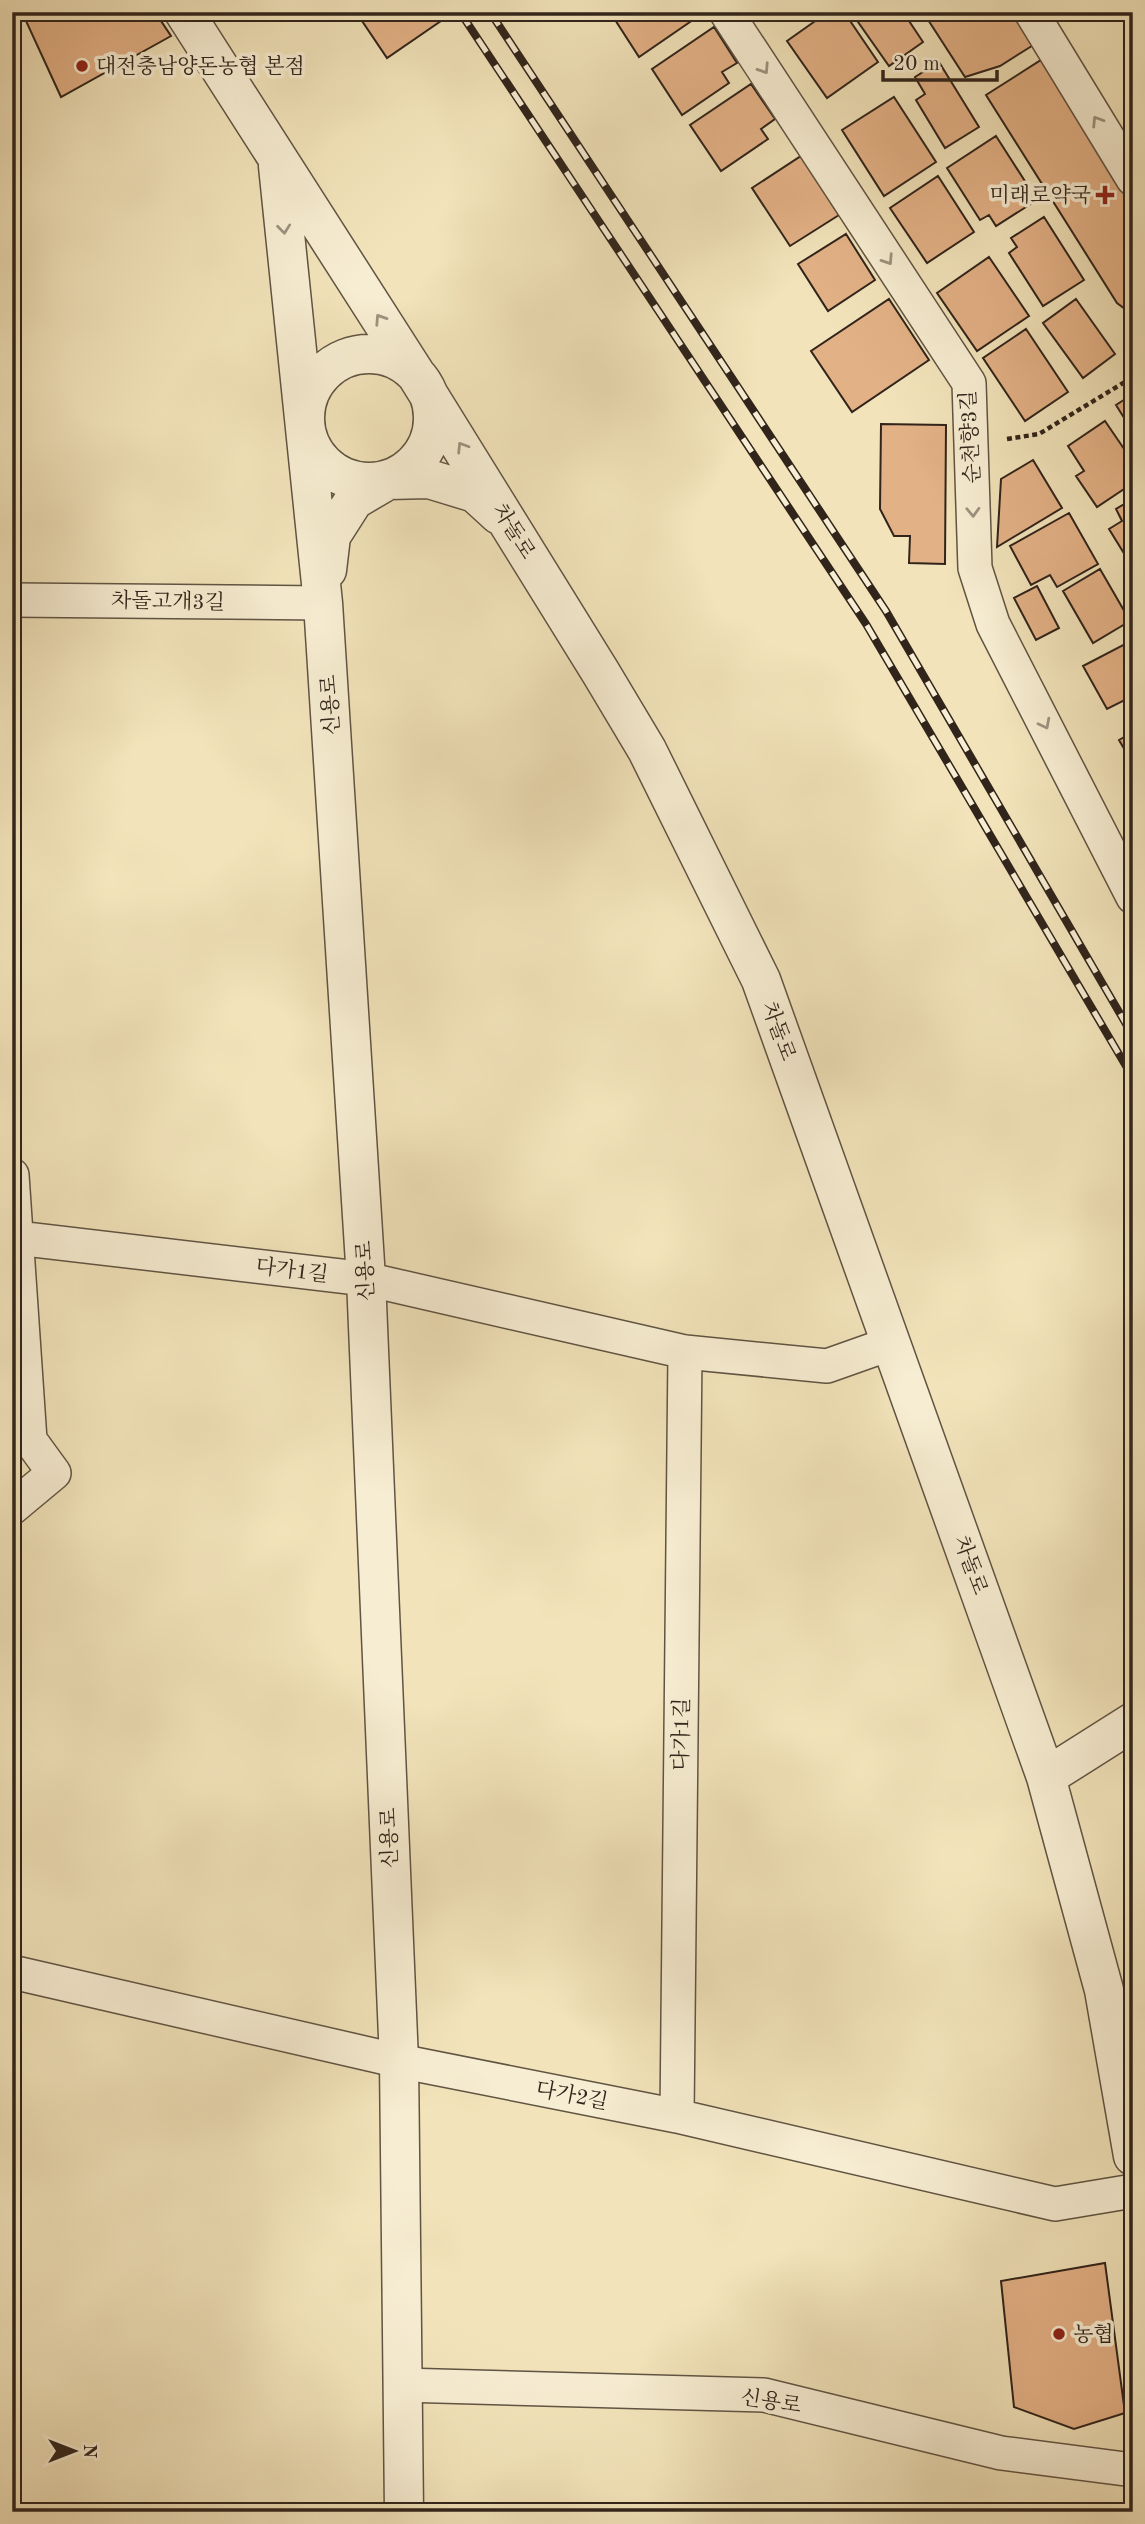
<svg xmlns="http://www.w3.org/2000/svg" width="1145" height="2524" viewBox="0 0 1145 2524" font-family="'Old Standard TT','Noto Serif KR',serif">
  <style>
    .building { fill: #e3b186; stroke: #30241b; stroke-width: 2 }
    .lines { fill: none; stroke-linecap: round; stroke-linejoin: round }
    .minor-casing { stroke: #605443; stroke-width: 36 }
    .tertiary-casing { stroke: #605443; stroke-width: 41 }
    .path { stroke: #30241b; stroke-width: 4.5; stroke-dasharray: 5 3.5; stroke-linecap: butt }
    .minor { stroke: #f7edd2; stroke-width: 33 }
    .tertiary { stroke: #f7edd2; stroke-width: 38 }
    .rail-casing { stroke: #30241b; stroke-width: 8 }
    .rail { stroke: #f7edd2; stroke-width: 5; stroke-dasharray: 16; stroke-linecap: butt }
    .oneway { stroke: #9d9380 }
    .poi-dot { fill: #8f2418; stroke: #f7edd2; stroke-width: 2.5 }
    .labels { text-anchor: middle; stroke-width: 7; stroke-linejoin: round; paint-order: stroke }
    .poi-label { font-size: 21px; fill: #30241b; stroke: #f7edd2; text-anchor: start }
    .street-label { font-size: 21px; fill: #30241b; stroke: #f7edd2 }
  </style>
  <rect width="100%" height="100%" fill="#f2e3ba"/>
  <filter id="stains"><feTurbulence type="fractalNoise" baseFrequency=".00286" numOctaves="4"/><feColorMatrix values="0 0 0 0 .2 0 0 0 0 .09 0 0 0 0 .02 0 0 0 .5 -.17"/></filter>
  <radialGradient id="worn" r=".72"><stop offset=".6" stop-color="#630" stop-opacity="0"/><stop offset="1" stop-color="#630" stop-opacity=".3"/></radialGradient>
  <!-- building -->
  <path class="building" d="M41,12H155L171,36L61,97L26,21Z
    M356,12H454L387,58Z
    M610,12H703V13L639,57Z
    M828,12H844L878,62L827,98L787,41Z
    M851,12H903L923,42L889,66Z
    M923,12H1015L1035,44L1000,66L965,77Z
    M714,27L737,63L722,72L729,83L682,115L652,69Z
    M1041,60L1133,206V315L1117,303L986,95Z
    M939,62L979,127L945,148L916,100L925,94L915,77Z
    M751,84L775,119L761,129L768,139L721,171L690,125Z
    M894,97L936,162L884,196L842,130Z
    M996,136L1037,200L996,226L989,215L980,220L947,168Z
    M801,156L839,215L790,246L752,188Z
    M938,176L974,232L927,263L890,208Z
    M1044,217L1084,280L1043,306L1009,253L1017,247L1011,238Z
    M846,234L875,280L828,311L798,264Z
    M989,257L1029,316L977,351L937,293Z
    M889,299L929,360L852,412L811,351Z
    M1076,299L1115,354L1083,378L1043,323Z
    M1026,329L1068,392L1025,421L983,358Z
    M1133,394V432L1116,405Z
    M1105,421L1133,462V483L1097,507L1076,476L1084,471L1068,446Z
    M881,424L946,425L945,564L909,563L910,536H894L880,509Z
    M1033,460L1062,508L997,547L1001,479Z
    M1133,499V568L1109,529L1122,521L1116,509Z
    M1069,513L1098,564L1057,587L1050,575L1031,585L1010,546Z
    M1100,569L1130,621L1093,643L1063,591Z
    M1037,586L1059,628L1036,640L1014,598Z
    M1127,643L1133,654V696L1107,709L1083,666Z
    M1133,732V764L1119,740Z
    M1105,2263L1125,2413L1074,2429L1014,2407L1001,2281Z"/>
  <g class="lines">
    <!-- minor casing -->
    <g class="minor-casing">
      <path id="minor" d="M726,12L969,383L975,568L993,624L1133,897
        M1031,12L1133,179
        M12,600L323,603
        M12,1175L30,1440L54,1473L12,1508
        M17,1238L366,1279L685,1352L827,1366L892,1343
        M12,1972L399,2061L677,2116L1055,2204L1133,2191
        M677,2116L685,1352
        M402,2385L764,2395L1001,2453L1133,2470"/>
    </g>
    <!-- tertiary casing -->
    <g class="tertiary-casing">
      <path id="tertiary" d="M184,12L417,376L601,673L647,750L761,980L1046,1777L1104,1990L1133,2156
        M278,166L323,603L366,1279L399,2061L404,2512
        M305 418a64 64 0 1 1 128 0a64 64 0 1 1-128 0Z
        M327,570L331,536L354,500L388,480L429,479L475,493L499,515
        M1046,1777L1133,1722"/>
    </g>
    <!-- path -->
    <path class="path" d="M1007,439L1039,434L1133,377"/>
    <!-- minor -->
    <use href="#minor" class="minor"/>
    <!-- tertiary -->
    <use href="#tertiary" class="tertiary"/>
    <!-- rail casing -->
    <g class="rail-casing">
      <path id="rail" d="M460,12L866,624L1133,1078
        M490,12L886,611L1133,1036"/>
    </g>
    <!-- rail -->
    <use href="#rail" class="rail"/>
  </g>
  <!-- one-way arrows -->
  <defs><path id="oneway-chevron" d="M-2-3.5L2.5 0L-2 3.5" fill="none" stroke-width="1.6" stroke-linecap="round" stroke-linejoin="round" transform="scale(1.75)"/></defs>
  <g class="oneway">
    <use href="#oneway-chevron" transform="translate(764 69) rotate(57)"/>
    <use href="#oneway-chevron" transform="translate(1097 121) rotate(-122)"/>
    <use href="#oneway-chevron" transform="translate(284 229) rotate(84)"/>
    <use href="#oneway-chevron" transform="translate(888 260) rotate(57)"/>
    <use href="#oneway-chevron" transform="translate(380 319) rotate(-123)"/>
    <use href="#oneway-chevron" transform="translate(462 447) rotate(-122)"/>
    <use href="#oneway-chevron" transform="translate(973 512) rotate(88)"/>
    <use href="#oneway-chevron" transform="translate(1045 724) rotate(63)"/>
  </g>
  <!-- markers -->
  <g class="poi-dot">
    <circle cx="82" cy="66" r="7"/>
    <path d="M1101.5 184.5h7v7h7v7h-7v7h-7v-7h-7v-7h7z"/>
    <circle cx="1059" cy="2334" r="7"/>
  </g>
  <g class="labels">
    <!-- poi labels -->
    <g class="poi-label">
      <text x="96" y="73">대전충남양돈농협 본점</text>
      <text x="1091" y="202" text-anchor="end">미래로약국</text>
      <text x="1073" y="2341">농협</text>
    </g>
    <!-- street labels -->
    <g class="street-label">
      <text transform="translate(970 437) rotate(-93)" y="7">순천향3길</text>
      <text transform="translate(514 531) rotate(58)" y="7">차돌로</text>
      <text transform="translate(168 601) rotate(1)" y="7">차돌고개3길</text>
      <text transform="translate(330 705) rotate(-94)" y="7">신용로</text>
      <text transform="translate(779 1031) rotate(70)" y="7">차돌로</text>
      <text transform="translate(292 1270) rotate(7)" y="7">다가1길</text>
      <text transform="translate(365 1271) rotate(-93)" y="7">신용로</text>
      <text transform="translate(971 1565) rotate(70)" y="7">차돌로</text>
      <text transform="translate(681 1734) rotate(-89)" y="7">다가1길</text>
      <text transform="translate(389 1838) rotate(-92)" y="7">신용로</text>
      <text transform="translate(572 2095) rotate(11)" y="7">다가2길</text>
      <text transform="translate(771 2401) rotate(9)" y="7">신용로</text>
    </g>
  </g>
  <!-- margin -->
  <rect width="1145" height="2524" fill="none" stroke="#f2e3ba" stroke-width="42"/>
  <rect x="14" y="14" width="1117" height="2496" fill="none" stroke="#30241b" stroke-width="3.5"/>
  <rect x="21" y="21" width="1103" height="2482" fill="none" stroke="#30241b" stroke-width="2"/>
  <!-- north arrow -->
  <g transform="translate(74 2451) rotate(90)" stroke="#f7edd2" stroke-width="5" paint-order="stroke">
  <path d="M0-5L12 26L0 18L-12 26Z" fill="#30241b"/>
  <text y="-10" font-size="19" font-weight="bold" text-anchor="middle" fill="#30241b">N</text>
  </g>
  <!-- scale -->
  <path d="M883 70v10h114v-10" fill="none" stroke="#30241b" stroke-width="3.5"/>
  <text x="893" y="70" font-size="21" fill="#30241b" stroke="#f7edd2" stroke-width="5" paint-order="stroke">20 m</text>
  <rect width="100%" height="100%" filter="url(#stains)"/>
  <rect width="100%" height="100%" fill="url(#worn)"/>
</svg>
